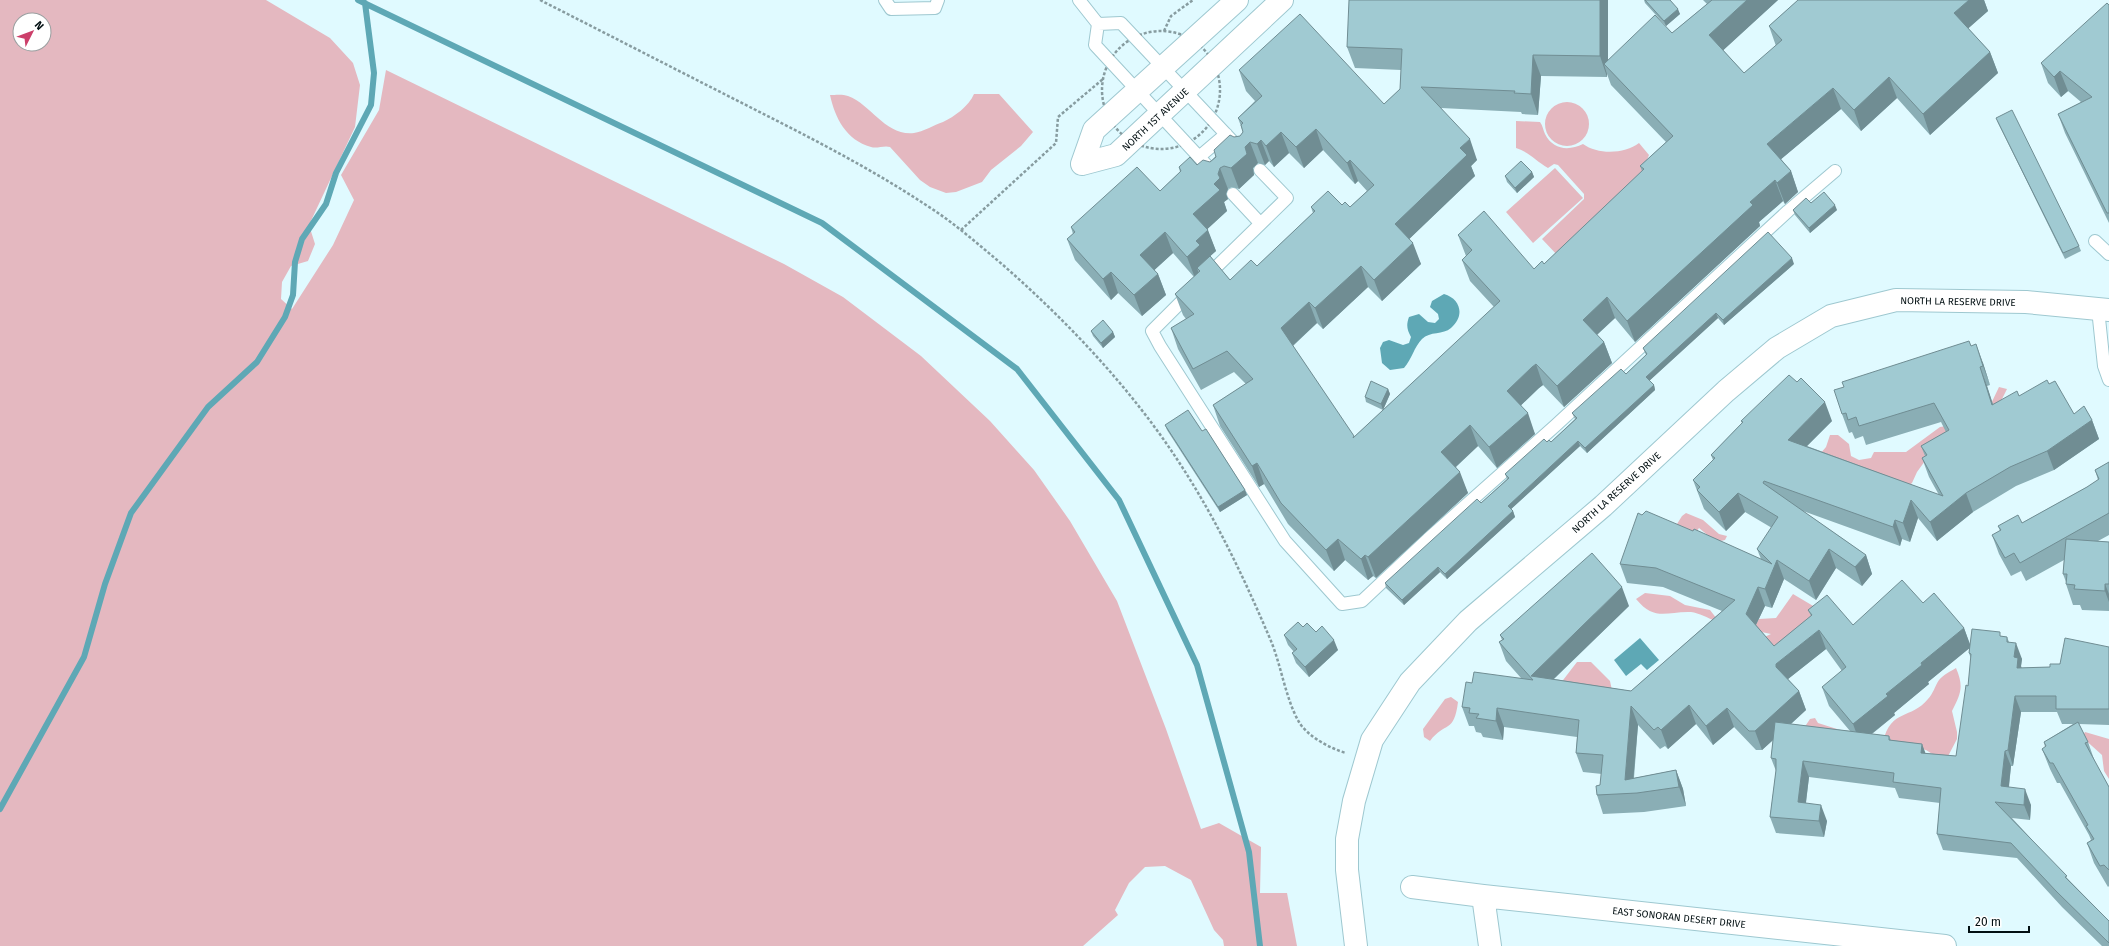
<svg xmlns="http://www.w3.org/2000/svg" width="2109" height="946" viewBox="0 0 2109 946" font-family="'Fira Sans',sans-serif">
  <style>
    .green { fill: #e4b8c0; fill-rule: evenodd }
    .water { fill: #5ea8b5 }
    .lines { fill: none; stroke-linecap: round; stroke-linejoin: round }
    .stream { stroke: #5ea8b5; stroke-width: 6 }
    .lane-casing { stroke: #9ec8d0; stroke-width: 14 }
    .street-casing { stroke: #9ec8d0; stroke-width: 24 }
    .secondary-casing { stroke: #9ec8d0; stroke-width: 24 }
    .path { stroke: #879ca0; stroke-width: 2.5; stroke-dasharray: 3 2; stroke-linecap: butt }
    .lane { stroke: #fff; stroke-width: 12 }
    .street { stroke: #fff; stroke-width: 22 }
    .secondary { stroke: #fff; stroke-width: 22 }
    .wall { fill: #8aaeb5; fill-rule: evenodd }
    .shaded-wall { fill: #708d93 }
    .building { fill: #a0cad2; stroke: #708d93 }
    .labels { text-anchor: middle; stroke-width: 3.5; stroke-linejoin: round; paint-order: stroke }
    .street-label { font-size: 10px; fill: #020f12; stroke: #fff }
  </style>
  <rect width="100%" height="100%" fill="#e0faff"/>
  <!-- green -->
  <path class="green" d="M0,0H266L330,38L353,63L360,85L355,127L309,225L315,244L308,261L291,266L282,282L281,299L292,309L333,245L354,200L341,175L379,110L386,70L784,264L843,297L921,356L990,421L1034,470L1070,521L1117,601L1166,729L1201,829L1219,823L1261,847L1260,893H1287L1297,946H1224L1223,940L1214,930L1191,880L1165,866L1145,867L1129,883L1115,910L1118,915L1083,946H0ZM20,20H44V44H20Z
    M974,94H999L1033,132L1021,146L991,170L982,182L956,192L946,193L930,187L920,180L890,147C884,145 877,149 871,147C846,140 835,118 830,95C835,95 843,94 848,96C872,105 885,136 914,133C923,132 934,125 943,122C954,117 969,106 974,94Z
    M1545 124a22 22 0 1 1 44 0a22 22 0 1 1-44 0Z
    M1516,121L1540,122C1543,126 1543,130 1545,134C1553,150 1569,151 1583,144C1598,155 1625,154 1639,143L1649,155L1638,182L1559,257L1542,239L1584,199V194L1558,165L1554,164L1548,168C1536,161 1529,152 1516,148Z
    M1555,168L1583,198L1533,243L1506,212Z
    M1999,387L2007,389L1992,419L1930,454L1917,472L1912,483L1906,488L1820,454L1826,447L1830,435H1838L1849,444L1851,456L1859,460L1871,458L1874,452H1906L1940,427L1952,425L1988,410Z
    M1686,513L1703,520L1719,534L1727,536L1725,540L1716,542L1699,528L1694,535L1680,533L1677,524L1682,516Z
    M1645,593L1670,596L1685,605L1710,610L1717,619L1715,621C1708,618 1699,613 1691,612C1667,611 1655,622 1636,599Z
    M1793,594L1825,613L1774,659L1760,639L1771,634L1752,630L1759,619L1776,618Z
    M1577,662H1591L1610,681L1613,695L1560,684Z
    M1956,668C1964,687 1961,693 1952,711L1957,732V739L1945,762L1926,750L1883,742C1891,708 1911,720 1928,699C1933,694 1935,686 1939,680C1943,675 1951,671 1956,668Z
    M1451,697L1458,702C1454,734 1445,721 1430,741L1424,737L1423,729L1445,699Z
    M1815,718L1818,723L1837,729L1824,737L1802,731L1810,719Z
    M2085,732L2109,739V779L2104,771L2102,755L2082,737Z"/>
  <!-- water -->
  <path class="water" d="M1444,294C1461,299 1465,316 1451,328C1443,335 1430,331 1422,339C1414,347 1412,359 1404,368L1390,370L1382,363L1380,348L1383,342L1389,340L1403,345L1409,343L1411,337C1407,330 1406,325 1409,317L1419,314L1428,322L1435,323L1439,319L1438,314L1430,307L1432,301Z
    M1640,638L1659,660L1647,670L1641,664L1626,676L1614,660Z"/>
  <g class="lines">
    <!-- stream -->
    <path class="stream" d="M358,0L822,223L1017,369L1119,500L1197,665L1249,852L1260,946
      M0,809L84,657L105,584L131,513L208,407L257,362L285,317L293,295L295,262L302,239L326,204L336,173L371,105L374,73L365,3"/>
    <!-- lane casing -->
    <g class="lane-casing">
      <path id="lane" d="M885,0L891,9L935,8L938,0
        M1079,0L1098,24L1095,45L1213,172
        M1098,24L1121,23L1239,148
        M1199,157L1226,134
        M1233,194L1260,223
        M2095,241L2109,254
        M1207,276L1287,198L1260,170
        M1190,293L1152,331L1160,346L1285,541L1342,604L1362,601L1428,539L1555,426L1788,211L1835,171
        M2098,309L2104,366L2109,380"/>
    </g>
    <!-- street casing -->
    <g class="street-casing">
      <path id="street" d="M1082,164L1116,155L1282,0
        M1082,164L1094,130L1237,0
        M1412,887L1483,896L1945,946
        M1483,896L1490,946"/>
    </g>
    <!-- secondary casing -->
    <g class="secondary-casing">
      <path id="secondary" d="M1356,946L1347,870V839L1354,801L1372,740L1410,682L1468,621L1603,506L1726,391L1777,348L1831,316L1896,300L2026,302L2109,310"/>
    </g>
    <!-- path -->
    <path class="path" d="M540,0C607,34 673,68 740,102C803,134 867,166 926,205C953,222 978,244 1003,265C1061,316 1114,371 1159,433C1207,500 1239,566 1271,641C1281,665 1286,700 1299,722C1307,736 1331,749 1346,753
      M1102 90a59 59 0 1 1 118 0a59 59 0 1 1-118 0Z
      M1164,31L1171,16L1193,0
      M961,230L1056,143L1058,117L1103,79"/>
    <!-- lane -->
    <use href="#lane" class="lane"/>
    <!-- street -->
    <use href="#street" class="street"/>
    <!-- secondary -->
    <use href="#secondary" class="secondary"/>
  </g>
  <!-- wall -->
  <path class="wall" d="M1608,0V60L1672,33L1707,4L1703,0H1778L1723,50L1744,73L1776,46L1769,26L1798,0H1984L1988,11L1968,28L1990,52L1998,73L1930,135L1897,98L1861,131L1841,109L1781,159L1791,171L1798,192L1785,204L1783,201L1759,222L1760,226L1635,342L1615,318L1597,335L1604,342L1612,363L1564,407L1543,385L1539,388L1521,405L1535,434L1497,468L1478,446L1456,467L1468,493L1376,578L1373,576L1368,580L1345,560L1334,571L1288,524L1264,484L1259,487L1220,426L1213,405L1246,384L1234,372L1201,390L1178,349L1171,328L1186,319L1183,315L1175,294L1194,277L1173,253L1154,270L1158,274L1166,295L1142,316L1118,293L1111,300L1075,260L1067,239L1073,234L1071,227L1160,191L1180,172L1179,167L1197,165L1210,162L1234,137L1240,136L1243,132L1238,118L1255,101L1246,91L1239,70L1384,104L1400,89L1401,70L1355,68L1347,47ZM1607,74L1611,85L1666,142L1640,166L1642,171L1544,264L1534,269L1458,235L1466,256L1462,260L1470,281L1494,307L1354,437L1293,346L1317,323L1323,329L1368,287L1382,301L1421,264L1409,239L1475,176L1471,166L1477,160L1441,108L1521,112L1522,114L1538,115L1541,76L1607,77ZM1323,150L1355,184L1358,181L1367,191L1350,207L1342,205L1311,207L1313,213L1257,266L1230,280L1210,256L1216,251L1207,229L1227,211L1224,202L1228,199L1226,194L1228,189L1232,187L1239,189L1254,175L1253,168L1258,163L1265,165L1269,161L1274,167L1289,153L1304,168Z
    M1644,0H1670L1680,14L1666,26L1645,3Z
    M2109,5V223L2065,133L2058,114L2081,102L2068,91L2061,97L2048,83L2041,63Z
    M1996,118L2079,246L2081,251L2065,259L1998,123Z
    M1532,172L1534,177L1517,193L1507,182L1505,176Z
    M1811,203L1837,210L1810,233L1795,215L1793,210Z
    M1794,264L1724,325L1718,318L1649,381L1654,385L1655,390L1587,453L1580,446L1511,509L1513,511L1515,517L1447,579L1440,572L1404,605L1386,588L1385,583L1481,503L1507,479L1505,474L1547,442H1551L1575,419L1572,413L1626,374L1646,355L1643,348Z
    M1091,331L1113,332L1115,337L1103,348L1093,336Z
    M1971,346L1983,363L1990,385L1987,386L1993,404L2019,396L2049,384L2074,414L2092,420L2099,439L2054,470L2016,486L1973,512L1937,541L1918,518L1910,542L1902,539L1900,546L1803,511L1866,555L1872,574L1862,586L1836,568L1816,600L1784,579L1772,608L1765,606L1756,625L1774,646L1811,616L1808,610L1853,625L1923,603L1964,628L1970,645L2002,636L2007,637L2009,642L2022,659L2021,666V668L2050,667L2109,647V725L2079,724L2088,742L2095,762L2109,787V886L2108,887L2094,863L2087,843L2091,840L2089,835L2060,783H2057L2050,769L2042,749L2045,747L2044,742L2073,724H2062L2057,712H2021L2013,766H2011L2009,787L2031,805L2030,820L2012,818L2068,879L2109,921V946H2102L2062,907L2017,858L1943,850L1937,834L1940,803L1899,798L1895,788L1809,777L1806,803L1827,821L1824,837L1776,833L1770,817L1776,771L1771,758L1773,740L1762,750H1756L1734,727L1713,745L1696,724L1668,749L1665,746L1660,749L1638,725L1634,778L1676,770L1683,789L1686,806L1644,812L1603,814L1597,795L1600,785L1602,774L1583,772L1576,753L1577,737L1504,727L1503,740L1483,737L1481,733L1476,732L1474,726H1469L1462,707L1472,683L1521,678L1506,661L1499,642L1502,640L1500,635L1629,606L1554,679L1631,691L1722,611L1663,587L1627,583L1620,564L1693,531L1761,559L1757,549L1772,528L1745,512L1726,531L1704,509L1693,480L1713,460L1711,455L1742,423L1741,421H1832L1807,446L1939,495L1929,477L1922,458L1925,456L1921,446L1946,432L1941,422L1866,445L1863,436L1855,439L1852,432L1849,433L1842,414ZM1969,648V653L1971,659L1968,686L1956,756L1925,753L1922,744L1891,740L1889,736L1872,734L1895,715L1894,713L1929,684L1928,682ZM1826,649L1842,671L1822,687L1829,706L1850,731L1791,724L1806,710L1799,691L1788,679Z
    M1388,389L1390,394L1383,410L1366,402L1365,397Z
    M1165,425L1202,431L1247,495L1220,512L1167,430Z
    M2109,462V535L2098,541L2109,542V611L2082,610L2080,605H2073L2066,584V582L2063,574L2064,560L2026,581L2021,571L2011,576L1999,554L1992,535L2000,531L1998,526L2022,523L2087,487L2098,480L2095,470Z
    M1303,627L1316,632L1338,650L1309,677L1296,663L1292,653L1294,652L1288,645L1284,635Z"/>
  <!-- shaded-wall -->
  <path class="shaded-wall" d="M1600,0H1608V68L1604,64L1607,74V77L1600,56Z
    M1747,0H1778L1717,56L1709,35Z
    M1969,0H1984L1988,11L1962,34L1954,13Z
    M1678,9L1680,14L1666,26L1664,21Z
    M1990,52L1998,73L1930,135L1923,114Z
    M1533,55L1541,76L1538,115L1531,94Z
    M2060,71L2068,91L2061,97L2054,77Z
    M1889,77L1897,98L1861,131L1854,110Z
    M1833,88L1841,109L1774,165L1767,144Z
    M1316,129L1323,150L1304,168L1296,147Z
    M1281,132L1289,153L1274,167L1266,146Z
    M1470,139L1477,160L1471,166L1475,176L1403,245L1395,224L1460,148Z
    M1261,140L1269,161L1265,165L1257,144Z
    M1250,142L1258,163L1253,168L1254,175L1239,189L1231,168L1245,147Z
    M1350,160L1358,181L1355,184L1347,163Z
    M1220,168L1228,189L1226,194L1228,199L1224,202L1227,211L1201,235L1193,214L1214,184Z
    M1791,171L1798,192L1785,204L1777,183Z
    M1532,172L1534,177L1517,193L1515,188Z
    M1775,180L1783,201L1759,222L1760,226L1635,342L1627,321L1750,202Z
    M1835,205L1837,210L1810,233L1809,228Z
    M1208,230L1216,251L1206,260L1200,271L1197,268L1199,274L1195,278L1187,257L1196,241Z
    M1165,232L1173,253L1148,276L1140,255Z
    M1413,243L1421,264L1382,301L1374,280Z
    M1792,258L1794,264L1724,325L1723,320Z
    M1361,266L1368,287L1323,329L1315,308Z
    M1111,272L1118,293L1111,300L1103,279Z
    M1158,274L1166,295L1142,316L1134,295Z
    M1607,297L1615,318L1590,341L1583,320Z
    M1309,302L1317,323L1289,349L1281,328Z
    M1716,313L1718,318L1648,382L1646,377Z
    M1113,332L1115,337L1103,348L1101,343Z
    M1604,342L1612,363L1564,407L1557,386Z
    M1976,344L1983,363L1990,385L1983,366Z
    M1536,364L1543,385L1539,388L1514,412L1507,391L1532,367Z
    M1980,367L1987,386L1999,424L1992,405Z
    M1654,385L1655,390L1587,453L1585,448Z
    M1388,389L1390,394L1383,410L1381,404Z
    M1825,402L1832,421L1795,458L1788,440Z
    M1528,413L1535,434L1497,468L1489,447Z
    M2092,420L2099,439L2054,470L2047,451Z
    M1470,425L1478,446L1449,473L1441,452Z
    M1578,441L1580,446L1509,511L1508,506Z
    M1257,463L1264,484L1259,487L1252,466Z
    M1460,472L1468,493L1376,578L1368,557Z
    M1245,490L1247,495L1220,512L1218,507Z
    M1738,493L1745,512L1726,531L1719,512Z
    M1966,493L1973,512L1937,541L1930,522Z
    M1911,500L1918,518L1910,542L1903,523Z
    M1513,511L1515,517L1447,579L1445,574Z
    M1895,520L1902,539L1900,546L1893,527Z
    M1338,539L1345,560L1334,571L1326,550Z
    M1829,549L1836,568L1816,600L1809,581Z
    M1365,555L1373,576L1368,580L1361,559Z
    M1866,555L1872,574L1862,586L1855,567Z
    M1777,560L1784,579L1772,608L1765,589Z
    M1438,567L1440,572L1404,605L1402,600Z
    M2105,584L2109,594V602L2105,591Z
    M1622,587L1629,606L1538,694L1531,676Z
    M1758,587L1765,606L1752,633L1746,614Z
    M1964,628L1971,647L1928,682L1929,684L1894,713L1895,715L1860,743L1853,724L1921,663Z
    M1819,630L1826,649L1783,683L1776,667V664Z
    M1334,640L1338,650L1309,677L1305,667Z
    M2016,643L2022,659L2021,666L2024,674L2017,668L2014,657Z
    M1799,691L1806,710L1762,750L1755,731Z
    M2015,696L2021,712L2013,766L2008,750Z
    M1689,705L1696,724L1668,749L1661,730Z
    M1631,706L1638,725L1632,794L1625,780Z
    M1497,708L1504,727L1503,740L1496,721Z
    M1727,708L1734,727L1713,745L1706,726Z
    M1922,744L1928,760L1921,753Z
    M2005,751L2011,766L2007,802L2001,786Z
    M1803,761L1809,777L1804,817L1798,802Z
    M1676,770L1683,789L1686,806L1679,787Z
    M2025,789L2031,805L2030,820L2024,805Z
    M1821,805L1827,821L1824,837L1819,821Z"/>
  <!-- building -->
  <path class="building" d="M1349,0H1600V56L1533,55L1531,94L1514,93L1515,91L1421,87L1470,139L1460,148L1467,155L1395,224L1413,243L1374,280L1361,266L1315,308L1309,302L1281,328L1354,436L1353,438L1500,301L1462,260L1472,250L1458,235L1484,211L1534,269L1542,261L1544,264L1644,169L1640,166L1673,136L1604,64L1655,15L1672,33L1712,0H1747L1709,35L1744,73L1782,40L1769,26L1798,0H1969L1954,13L1990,52L1923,114L1889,77L1854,110L1833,88L1767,144L1791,171L1777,183L1775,180L1750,202L1753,205L1627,321L1607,297L1583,320L1604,342L1557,386L1536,364L1532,367L1507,391L1528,413L1489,447L1470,425L1441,452L1460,472L1368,557L1365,555L1361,559L1338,539L1326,550L1281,503L1257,463L1252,466L1213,405L1253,379L1227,351L1193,369L1171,328L1194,314L1175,294L1200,271L1197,268L1210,256L1230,280L1251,260L1257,266L1315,211L1311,207L1328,191L1342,205L1345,202L1350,207L1374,185L1350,160L1347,163L1316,129L1296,147L1281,132L1266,146L1261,140L1257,144L1250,142L1245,147L1247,154L1231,168L1224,166L1220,168L1218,174L1220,178L1214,184L1220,190L1193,214L1208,230L1196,241L1200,245L1187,257L1165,232L1140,255L1158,274L1134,295L1111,272L1103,279L1067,239L1075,232L1071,227L1137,167L1160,191L1181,171L1179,167L1190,157L1197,165L1203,160L1210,162L1216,157L1214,150L1230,135L1234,137L1240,136L1243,132L1241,125L1243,123L1238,118L1262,96L1239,70L1300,14L1384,104L1400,89L1402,49L1347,47Z
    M1645,0H1670L1678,9L1664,21Z
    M2107,3L2109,5V213H2107L2058,114L2092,97L2060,71L2054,77L2041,63Z
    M2012,110L2079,246L2063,253L1996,118Z
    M1521,161L1532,172L1515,188L1505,176Z
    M1824,192L1835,205L1809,228L1793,210L1806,198L1811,203Z
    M1768,232L1792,258L1723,320L1716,313L1646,377L1654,385L1585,448L1578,441L1508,506L1513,511L1445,574L1438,567L1402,600L1385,583L1477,499L1481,503L1509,478L1505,474L1544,439L1547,442L1549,440L1551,442L1577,418L1572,413L1621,369L1626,374L1647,354L1643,348Z
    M1103,320L1113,332L1101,343L1091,331Z
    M1969,341L1971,346L1976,344L1983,366L1980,367L1992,405L2017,391L2019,396L2047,380L2049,384L2055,381L2074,414L2084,406L2092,420L2047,451L2010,467L1966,493L1930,522L1911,500L1903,523L1895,520L1893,527L1764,481L1763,483L1866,555L1855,567L1829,549L1809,581L1777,560L1765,589L1758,587L1746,614L1774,646L1812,615L1808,610L1827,595L1853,625L1902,580L1923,603L1934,593L1964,628L1921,663L1922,665L1886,694L1888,696L1853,724L1822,687L1846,667L1819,630L1776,664V667L1799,691L1755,731H1749L1727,708L1706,726L1689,705L1661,730L1658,727L1654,730L1631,706L1625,780L1676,770L1679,787L1637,793L1597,795L1596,786L1600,785L1603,755L1576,753L1579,720L1497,708L1496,721L1476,718L1479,714L1469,713L1470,708L1462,707L1466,682L1472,683L1474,672L1533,680L1499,642L1504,639L1500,635L1592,553L1622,587L1531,676L1631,691L1735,600L1656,568L1620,564L1638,513L1642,515L1646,511L1693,531L1694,529L1772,564L1757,549L1778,517L1738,493L1719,512L1697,490L1700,487L1693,480L1715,458L1711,455L1743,422L1741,421L1789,375L1797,382L1801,378L1825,402L1788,440L1943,496L1922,458L1927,455L1921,446L1949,430L1934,403L1859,426L1856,417L1848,420L1846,413L1842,414L1834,390L1844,387L1842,382Z
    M1371,381L1388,389L1381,404L1365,397Z
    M1188,410L1202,431L1206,429L1245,490L1218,507L1165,425Z
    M2109,462V513L2020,563L2014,553L2005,558L1992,535L2001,530L1998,526L2018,515L2022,523L2087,487L2099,479L2095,470Z
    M2066,539L2109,542V584H2105V591L2074,589L2075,585L2066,584L2067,574H2063Z
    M1298,622L1303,627L1307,623L1316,632L1322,626L1334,640L1305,667L1292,653L1297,649L1284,635Z
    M1972,629L2000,632V636L2007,637V642L2016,643L2014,657L2018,658L2017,668L2050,667V664H2060L2065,638L2109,647V709H2056V696H2015L2008,750L2005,751L2001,786L2025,789L2024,805L1995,802L2067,876L2065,877L2109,921V943L2056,891L2011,843L1937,834L1941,788L1893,782L1894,773L1803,761L1798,802L1821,805L1819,821L1770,817L1776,770V759L1771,758L1775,722L1889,736V740L1922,744L1921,753L1956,756L1966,685L1968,686L1971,654L1969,653Z
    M2078,722L2088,742L2085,743L2109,787V870L2104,865L2100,866L2087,843L2094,839L2086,826L2088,825L2053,763H2050L2042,749L2046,746L2044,742Z"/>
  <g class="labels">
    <!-- street labels -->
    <g class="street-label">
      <text transform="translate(1155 119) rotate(-43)" y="4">NORTH 1ST AVENUE</text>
      <text transform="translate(1958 301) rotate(1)" y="4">NORTH LA RESERVE DRIVE</text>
      <text transform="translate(1616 492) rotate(-42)" y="4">NORTH LA RESERVE DRIVE</text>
      <text transform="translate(1679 917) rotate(6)" y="4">EAST SONORAN DESERT DRIVE</text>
    </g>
  </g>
  <!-- north arrow -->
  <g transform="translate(32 32) rotate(48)"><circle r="19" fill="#ffffff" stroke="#9a9fa0"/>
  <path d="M0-3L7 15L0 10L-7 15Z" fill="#cc3f6a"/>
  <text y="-6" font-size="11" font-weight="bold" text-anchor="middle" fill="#020f12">N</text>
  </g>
  <!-- scale -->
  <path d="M1969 926v6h60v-6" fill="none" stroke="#020f12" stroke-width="2"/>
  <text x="1975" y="926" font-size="12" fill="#020f12" stroke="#ffffff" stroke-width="3" paint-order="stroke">20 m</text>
</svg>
